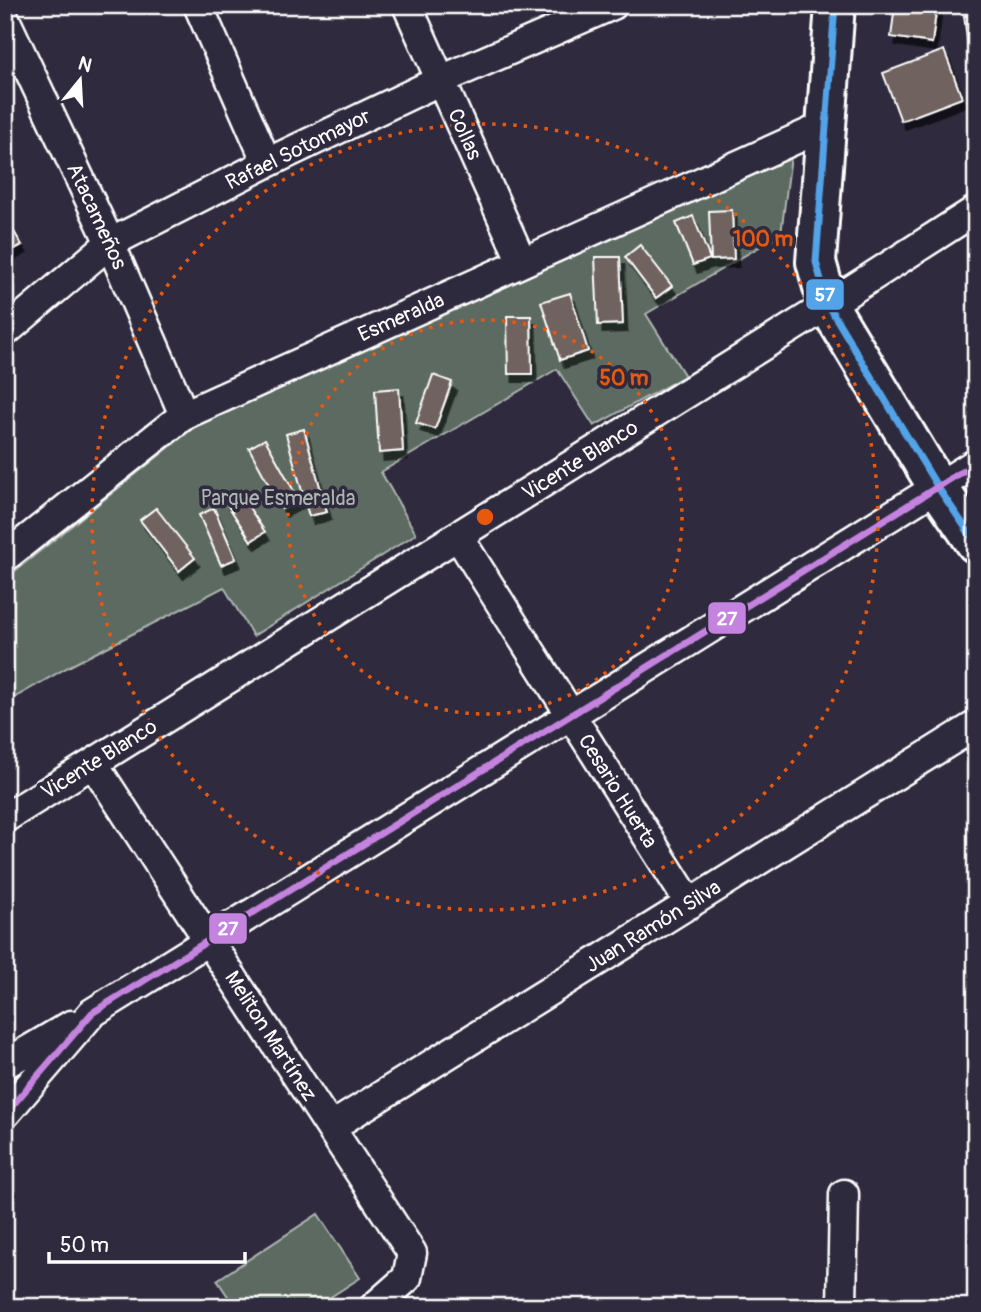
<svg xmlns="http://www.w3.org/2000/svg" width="981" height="1312" viewBox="0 0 981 1312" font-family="Pangolin,sans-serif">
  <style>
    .park { fill: #5b6b62; stroke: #adb5b0; stroke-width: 2 }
    .building { fill: #6f625e; stroke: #fff; stroke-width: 2; filter: url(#shadow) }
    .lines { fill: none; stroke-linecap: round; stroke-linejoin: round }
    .street-casing { stroke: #fff; stroke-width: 33 }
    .secondary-casing { stroke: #fff; stroke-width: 44 }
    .street { stroke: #2f2a3d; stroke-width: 28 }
    .secondary { stroke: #2f2a3d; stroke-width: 38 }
    .bus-1-casing { stroke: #2f2a3d; stroke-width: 12 }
    .bus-2-casing { stroke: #2f2a3d; stroke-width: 12 }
    .bus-1 { stroke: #53a3e8; stroke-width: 7 }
    .bus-2 { stroke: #c483df; stroke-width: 7 }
    .ring { fill: none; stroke: #e8590c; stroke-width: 3.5; stroke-dasharray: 3.5 7 }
    .labels { text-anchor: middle; stroke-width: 7; stroke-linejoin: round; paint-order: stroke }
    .street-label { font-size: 21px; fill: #fff; stroke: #2f2a3d }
    .park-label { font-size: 21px; fill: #adb5b0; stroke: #2f2a3d }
    .centre { fill: #e8590c; stroke: #2f2a3d; stroke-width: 3.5 }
    .ring-label { font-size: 21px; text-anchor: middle; font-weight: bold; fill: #e8590c; stroke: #2f2a3d; stroke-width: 7; stroke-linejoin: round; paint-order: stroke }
    .line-badge { stroke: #2f2a3d; stroke-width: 2.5 }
    .badge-label { font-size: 19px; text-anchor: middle; font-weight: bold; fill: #fff }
  </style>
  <defs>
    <filter id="shadow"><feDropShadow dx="4.5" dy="8" stdDeviation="0" flood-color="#0009"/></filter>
  </defs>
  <rect width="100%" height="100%" fill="#2f2a3d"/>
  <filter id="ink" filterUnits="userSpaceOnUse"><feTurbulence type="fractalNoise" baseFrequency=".0143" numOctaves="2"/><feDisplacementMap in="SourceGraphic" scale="14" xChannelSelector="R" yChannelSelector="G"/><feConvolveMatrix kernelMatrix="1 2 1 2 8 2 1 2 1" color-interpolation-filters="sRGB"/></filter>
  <g filter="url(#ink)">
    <!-- park -->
    <path class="park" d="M791,156L781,234L646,314L685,376L594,426L557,369L381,472L416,534L253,636L224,587L70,666L5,703V579L206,418Z
      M318,1214L360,1278L315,1307H235L217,1280Z"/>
    <!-- building -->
    <path class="building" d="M895,5H937L932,43L891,37Z
      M976,15V64L971,67L964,16Z
      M944,50L962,98L901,121L883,73Z
      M732,210L734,259L711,260L709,211Z
      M693,216L710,259L693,265L676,223Z
      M10,225L22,245L5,254V228Z
      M640,245L672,286L656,298L625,257Z
      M595,257H620L623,324L598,325Z
      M570,293L588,351L560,360L541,302Z
      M507,316H531L532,374H508Z
      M433,375L452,382L435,429L416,423Z
      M399,388L403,451L379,453L375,390Z
      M304,429L327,512L309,516L286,434Z
      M265,439L299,500L282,509L249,448Z
      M239,492L265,532L251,541L225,501Z
      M156,508L195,558L179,571L140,520Z
      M214,508L236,559L221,565L199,515Z"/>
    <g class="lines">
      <!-- street casing -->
      <g class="street-casing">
        <path id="street" d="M198,5L267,163
          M407,5L522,262
          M5,19L110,243L184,415
          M5,332L110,243L267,163L441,80L613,5
          M458,536L690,904
          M5,557L184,415L827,125
          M93,763L412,1253L407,1278L374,1307
          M5,818L828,305L976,210
          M5,1064L71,1025
          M5,1114L92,1013L976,463
          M331,1127L976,725
          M842,1307L844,1194"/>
      </g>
      <!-- secondary casing -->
      <g class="secondary-casing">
        <path id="secondary" d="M835,5L816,262L828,305L937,486L976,543"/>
      </g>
      <!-- street -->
      <use href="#street" class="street"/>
      <!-- secondary -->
      <use href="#secondary" class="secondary"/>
      <!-- bus-1 casing -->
      <g class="bus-1-casing">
        <path id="bus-1" d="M835,5L816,262L828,305L937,486L976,543"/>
      </g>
      <!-- bus-2 casing -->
      <g class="bus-2-casing">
        <path id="bus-2" d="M5,1114L92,1013L976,463"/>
      </g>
      <!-- bus-1 -->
      <use href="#bus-1" class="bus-1"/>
      <!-- bus-2 -->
      <use href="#bus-2" class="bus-2"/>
    </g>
  </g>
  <!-- distance rings -->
  <g class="ring">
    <circle cx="485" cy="517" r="197"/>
    <circle cx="485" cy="517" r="393"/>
  </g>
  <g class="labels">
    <!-- street labels -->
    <g class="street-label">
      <text transform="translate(465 134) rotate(66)" y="7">Collas</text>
      <text transform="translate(298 149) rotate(-26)" y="7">Rafael Sotomayor</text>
      <text transform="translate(97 216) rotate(65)" y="7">Atacameños</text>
      <text transform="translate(401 317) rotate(-24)" y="7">Esmeralda</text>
      <text transform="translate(580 460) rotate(-32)" y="7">Vicente Blanco</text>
      <text transform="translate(99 759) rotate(-32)" y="7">Vicente Blanco</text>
      <text transform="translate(618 791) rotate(58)" y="7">Cesario Huerta</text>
      <text transform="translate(653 926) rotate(-32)" y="7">Juan Ramón Silva</text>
      <text transform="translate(271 1036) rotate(57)" y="7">Meliton Martínez</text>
    </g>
    <!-- park labels -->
    <g class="park-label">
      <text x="278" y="505">Parque Esmeralda</text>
    </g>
  </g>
  <circle cx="485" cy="517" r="10" class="centre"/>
  <g class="ring-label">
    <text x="763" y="246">100 m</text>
    <text x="624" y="385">50 m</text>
  </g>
  <g class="line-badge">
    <rect x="805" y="278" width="40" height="33" rx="7" fill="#53a3e8"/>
    <rect x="707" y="601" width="40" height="34" rx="7" fill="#c483df"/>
    <rect x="208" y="912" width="40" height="33" rx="7" fill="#c483df"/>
  </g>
  <g class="badge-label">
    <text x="825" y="301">57</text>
    <text x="727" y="625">27</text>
    <text x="228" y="935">27</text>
  </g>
  <!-- margin -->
  <rect width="981" height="1312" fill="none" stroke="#2f2a3d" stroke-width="28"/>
  <rect x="14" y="14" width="953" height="1284" fill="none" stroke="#fff" stroke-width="2.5" filter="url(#ink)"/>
  <!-- north arrow -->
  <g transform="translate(80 80) rotate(18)" stroke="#2f2a3d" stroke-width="5" paint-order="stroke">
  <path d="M0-5L12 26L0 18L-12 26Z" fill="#ffffff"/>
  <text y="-10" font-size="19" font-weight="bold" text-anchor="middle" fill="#ffffff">N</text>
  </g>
  <!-- scale -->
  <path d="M49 1252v10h196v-10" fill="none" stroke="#ffffff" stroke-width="3.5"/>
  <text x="60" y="1252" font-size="21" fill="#ffffff" stroke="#2f2a3d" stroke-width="5" paint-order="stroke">50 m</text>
</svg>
